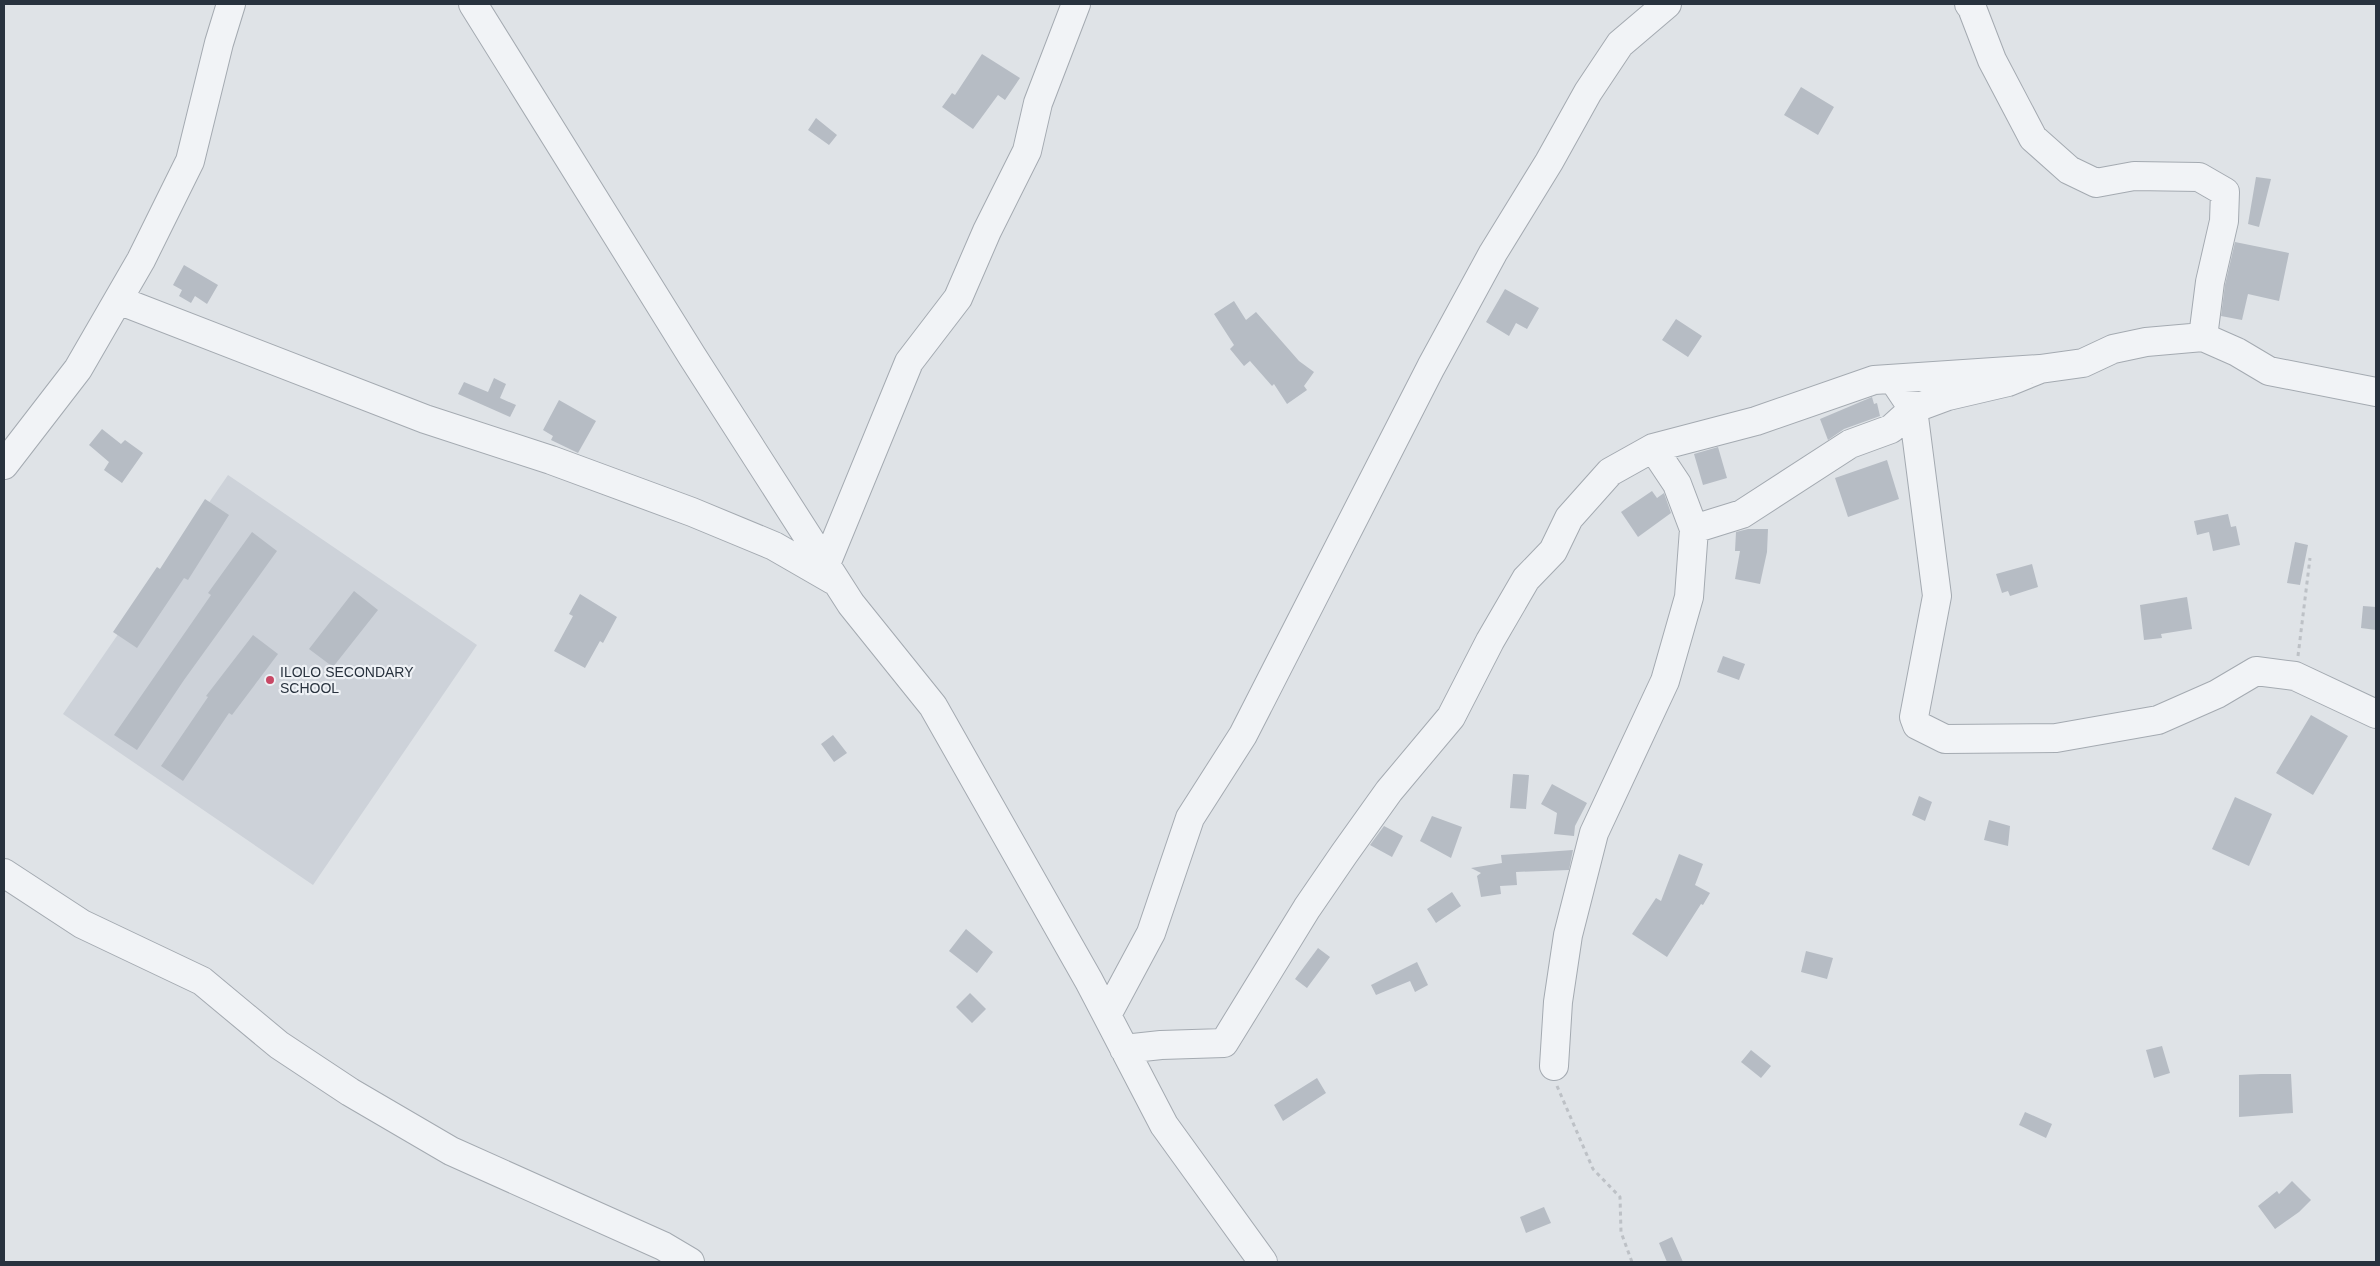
<svg xmlns="http://www.w3.org/2000/svg" width="2380" height="1266" viewBox="0 0 2380 1266" font-family="Helvetica,sans-serif">
  <style>
    .built { fill: #cdd2d9 }
    .building { fill: #b6bcc4 }
    .lines { fill: none; stroke-linecap: round; stroke-linejoin: round }
    .minor-casing { stroke: #a4aab1; stroke-width: 30 }
    .path { stroke: #bdc1c6; stroke-width: 3; stroke-dasharray: 4 4; stroke-linecap: butt }
    .minor { stroke: #f1f3f6; stroke-width: 28 }
    .poi-dot { fill: #c84865; stroke: #eef1f5; stroke-width: 2 }
    .labels { text-anchor: middle; stroke-width: 4.5; stroke-linejoin: round; paint-order: stroke }
    .poi-label { font-size: 14px; fill: #28323e; stroke: #eef1f5; text-anchor: start }
  </style>
  <rect width="100%" height="100%" fill="#dfe3e7"/>
  <!-- built -->
  <path class="built" d="M228,475L477,645L313,885L63,714Z"/>
  <!-- building -->
  <path class="building" d="M982,54L1020,78L1005,100L998,95L973,129L942,107L952,93L955,95Z
    M1801,87L1834,107L1818,135L1784,115Z
    M816,118L837,135L829,145L808,130Z
    M2256,177L2271,179L2259,227L2248,224Z
    M2235,242L2289,253L2279,301L2248,294L2242,320L2221,316L2225,285Z
    M184,265L218,285L207,304L195,296L191,303L179,296L182,290L173,285Z
    M1505,289L1539,308L1527,329L1516,323L1509,336L1486,322Z
    M1234,301L1246,320L1256,312L1299,361L1314,372L1304,386L1307,390L1287,404L1274,384L1272,386L1250,361L1244,366L1230,349L1234,345L1214,314Z
    M1676,319L1702,336L1688,357L1662,340Z
    M494,378L506,384L500,398L516,405L510,417L458,394L464,382L488,392Z
    M1872,397L1874,404L1877,403L1880,416L1844,429L1828,440L1820,419Z
    M559,400L596,421L578,453L551,440L553,436L543,430Z
    M102,429L121,444L125,440L143,453L122,483L104,470L109,462L89,445Z
    M1718,447L1727,478L1703,485L1694,454Z
    M1887,460L1899,499L1848,517L1835,478Z
    M1652,491L1657,498L1664,493L1671,513L1638,537L1621,512Z
    M205,499L229,515L188,580L184,578L137,648L113,632L157,567L160,569Z
    M2228,514L2231,527L2236,526L2240,545L2213,551L2209,532L2197,535L2194,521Z
    M1748,529H1768L1767,552L1760,584L1735,579L1740,551H1735L1736,532Z
    M252,532L277,551L184,680L137,750L114,735L211,595L208,593Z
    M2295,542L2308,545L2300,585L2287,583Z
    M2032,564L2038,587L2010,596L2008,591L2002,593L1996,574Z
    M354,591L378,610L333,667L309,649Z
    M580,594L617,617L603,643L600,641L585,668L554,651L573,616L569,614Z
    M2187,597L2192,629L2161,634L2162,638L2144,640L2140,605Z
    M2363,606L2376,607V630L2361,628Z
    M253,635L278,654L232,715L229,713L183,781L161,766L208,697L206,696Z
    M1723,656L1745,664L1739,680L1717,672Z
    M2311,715L2348,736L2313,795L2276,773Z
    M833,735L847,753L834,762L821,744Z
    M1513,774L1529,775L1526,809L1510,808Z
    M1552,784L1587,803L1575,826L1574,836L1554,834L1557,813L1541,804Z
    M1919,796L1932,802L1925,821L1912,815Z
    M2235,797L2272,814L2249,866L2212,849Z
    M1432,816L1462,827L1451,858L1420,841Z
    M1989,820L2010,826L2008,846L1984,840Z
    M1384,826L1403,836L1392,857L1370,845Z
    M1573,850L1569,870L1516,872L1517,885L1500,886L1501,894L1481,897L1477,876L1481,873L1471,868L1502,863L1501,855Z
    M1679,854L1703,864L1695,885L1710,893L1703,905L1701,904L1667,957L1632,934L1656,898L1661,901Z
    M1452,892L1461,906L1436,923L1427,909Z
    M966,929L993,952L977,973L949,951Z
    M1318,948L1330,957L1307,988L1295,979Z
    M1806,951L1833,958L1827,979L1801,972Z
    M1417,962L1428,985L1415,992L1410,981L1376,995L1371,985Z
    M970,993L986,1009L972,1023L956,1007Z
    M2162,1046L2170,1073L2154,1078L2146,1050Z
    M1751,1050L1771,1066L1761,1078L1741,1062Z
    M2261,1074H2291L2293,1113L2239,1117V1075Z
    M1317,1078L1326,1093L1283,1121L1274,1105Z
    M2025,1112L2052,1124L2046,1138L2019,1125Z
    M2292,1181L2311,1200L2299,1212L2275,1229L2258,1206L2277,1191L2279,1194Z
    M1544,1207L1551,1223L1526,1233L1520,1217Z
    M1672,1237L1683,1262H1667L1659,1243Z"/>
  <g class="lines">
    <!-- minor casing -->
    <g class="minor-casing">
      <path id="minor" d="M473,4L692,356L851,604L933,706L1089,981L1164,1125L1263,1262
        M1969,4L1972,8L1992,60L2033,138L2069,170L2096,183L2134,176L2199,177L2225,192L2224,221L2210,282L2203,337
        M118,300L425,419L551,460L692,512L774,546L833,580
        M1893,379L1913,409L1937,596L1914,717L1917,725L1945,739L2056,738L2158,720L2217,694L2256,671L2295,676L2376,714
        M4,465L78,369L141,260L190,161L219,43L231,4
        M1694,529L1742,514L1850,444L1891,429L1913,409L1948,396L2008,382L2040,369L2083,363L2113,349L2146,342L2203,337L2237,352L2269,371L2376,392
        M826,564L909,362L958,298L987,231L1027,151L1038,103L1076,4
        M4,873L82,924L202,981L279,1045L350,1092L451,1151L663,1246L690,1262
        M1107,1015L1151,933L1190,818L1243,735L1431,367L1493,253L1549,162L1588,92L1620,44L1667,4
        M1124,1049L1161,1045L1224,1043L1307,908L1344,854L1389,791L1451,717L1490,641L1526,579L1553,551L1569,518L1610,472L1653,448L1756,421L1874,380L2040,369
        M1554,1066L1558,1002L1568,935L1594,833L1665,681L1689,597L1694,529L1677,484L1653,448"/>
    </g>
    <!-- path -->
    <path class="path" d="M2298,656L2310,558
      M1557,1086L1593,1169L1620,1197L1621,1232L1632,1262"/>
    <!-- minor -->
    <use href="#minor" class="minor"/>
  </g>
  <!-- markers -->
  <circle class="poi-dot" cx="270" cy="680" r="5"/>
  <g class="labels">
    <!-- poi labels -->
    <g class="poi-label">
      <text x="280" y="677">ILOLO SECONDARY<tspan x="280" dy="16">SCHOOL</tspan></text>
    </g>
  </g>
  <!-- border -->
  <rect width="2380" height="1266" fill="none" stroke="#28323e" stroke-width="10"/>
</svg>
